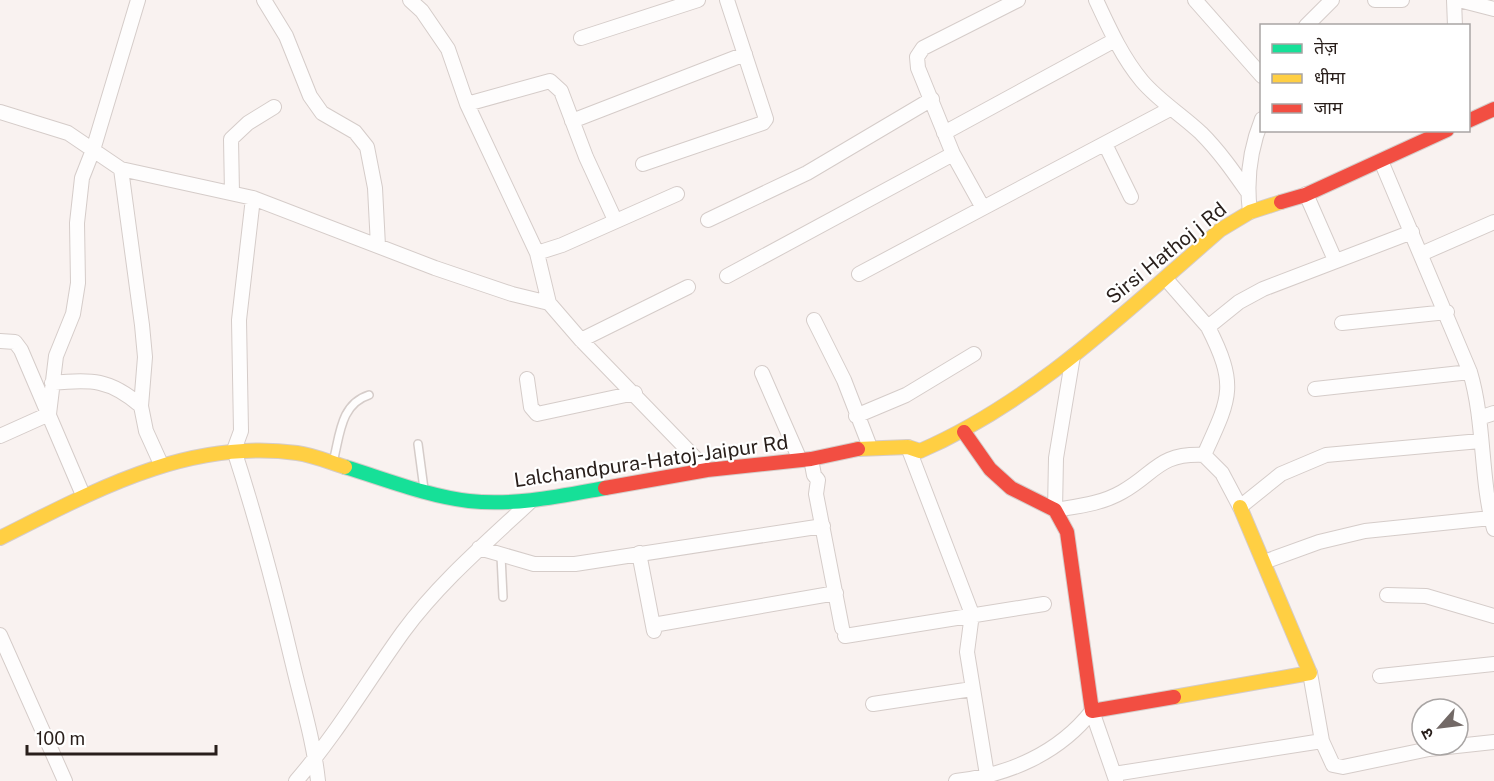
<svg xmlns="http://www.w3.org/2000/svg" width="1494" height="781" viewBox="0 0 1494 781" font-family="'Public Sans','Noto Sans Devanagari',sans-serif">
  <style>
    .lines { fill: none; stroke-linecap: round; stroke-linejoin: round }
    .lane-casing { stroke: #d5ccc9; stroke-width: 10 }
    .street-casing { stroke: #d5ccc9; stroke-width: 16 }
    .fast-casing { stroke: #d5ccc9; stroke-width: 16 }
    .slow-casing { stroke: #d5ccc9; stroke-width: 16 }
    .jam-casing { stroke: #d5ccc9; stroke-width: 16 }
    .lane { stroke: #fefdfd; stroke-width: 7 }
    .street { stroke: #fefdfd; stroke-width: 14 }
    .fast { stroke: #16e098; stroke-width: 14 }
    .slow { stroke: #ffcf43; stroke-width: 14 }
    .jam { stroke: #f24e42; stroke-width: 14 }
    .labels { text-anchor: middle; stroke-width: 4.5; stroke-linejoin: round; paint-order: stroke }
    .street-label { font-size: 20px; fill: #291f1b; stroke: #fff }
  </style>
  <rect width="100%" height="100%" fill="#f9f2f0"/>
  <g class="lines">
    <!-- lane casing -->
    <g class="lane-casing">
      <path id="lane" d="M418,444L424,489
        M333,462C340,436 340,404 369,395
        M501,556L503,597"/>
    </g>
    <!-- street casing -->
    <g class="street-casing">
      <path id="street" d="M264,0L286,36L310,96L322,113L355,132L367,147L375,188L378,246
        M410,0L422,11L448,49L467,104L537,253L549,303L581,340L707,470
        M1018,0L923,48L917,57L918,68L953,154L983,208L1170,109
        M1096,0C1109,28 1122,57 1142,81C1159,101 1182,115 1201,133C1219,151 1233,171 1247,191
        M1195,0L1262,76
        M1375,0H1402
        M1454,0L1455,26
        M1459,0L1494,9
        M1306,26L1332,0
        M581,38L698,0
        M467,104L550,81L561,91L586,157L615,220
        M0,112L68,133L121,169L253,198L435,268L512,294L549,303
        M572,121L745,54
        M944,133L1115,40
        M1105,144L1131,197
        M1381,161L1470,372C1485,422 1480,478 1494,529
        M643,164L763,123L766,119L727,0
        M121,169L142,325L145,357L141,406L146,431L161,464
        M232,193L231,139L248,123L274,107
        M1306,194L1335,260
        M253,198L239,320L241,431L234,450C257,521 276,593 293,665C302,703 314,742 318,781
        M1250,212C1246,181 1250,149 1262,119
        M708,220L807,173L932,99
        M537,253L562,245L677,194
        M1421,254L1494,222
        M859,274L983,208
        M727,276L953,154
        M1166,279L1208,327
        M814,320L844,380L870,447
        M1342,323L1447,312
        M581,340L688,287
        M0,341L15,342L21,350L83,495
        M1073,356L1056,458L1055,510C1079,506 1101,504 1122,492C1156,473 1158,453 1204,455L1222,473L1240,507L1281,474L1326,455L1480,441
        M762,373L800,460
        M527,379L531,407L537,414L635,393
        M52,383C91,379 110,379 141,406
        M1315,389L1470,372
        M856,416L906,395L974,354
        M1479,418L1494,413
        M0,436L49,414L56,356L73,314L78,283L77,223L82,178L93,150L138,0
        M908,447L972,614L967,652L987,775
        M1204,455C1230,398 1238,386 1208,327L1239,302L1263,289L1412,232
        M811,459L814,475L818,480L816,494L842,628
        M479,548L534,564H575L823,526
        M639,553L654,631
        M1264,562L1319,542L1365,531L1491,518
        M1387,595L1426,596L1494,616
        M653,625L836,593
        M0,635L65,781
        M845,636L1044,604
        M1310,673L1322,741L1333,765L1343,767L1429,749L1494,742
        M1380,676L1494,664
        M873,704L972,689
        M1092,711L1116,780
        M1114,774L1322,741
        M296,781C336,735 367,682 403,632C439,583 486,543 531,501
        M956,781C1009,775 1059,753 1092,711"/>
    </g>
    <!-- fast casing -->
    <g class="fast-casing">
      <path id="fast" d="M345,467C385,479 427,496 469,501C515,506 561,496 605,488"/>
    </g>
    <!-- slow casing -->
    <g class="slow-casing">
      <path id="slow" d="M858,449L908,447L920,451C1035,401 1126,311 1220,230L1250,212L1281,202
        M0,538C94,491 188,438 297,453C313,455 329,462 345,467
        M1174,697L1310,673L1240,507"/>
    </g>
    <!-- jam casing -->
    <g class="jam-casing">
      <path id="jam" d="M1468,121L1494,109
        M1281,202L1305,195L1447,130
        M964,432L990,469L1011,488L1055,510L1067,532L1092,711L1174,697
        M605,488L707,470L811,459L858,449"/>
    </g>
    <!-- lane -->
    <use href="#lane" class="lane"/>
    <!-- street -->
    <use href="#street" class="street"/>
    <!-- fast -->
    <use href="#fast" class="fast"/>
    <!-- slow -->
    <use href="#slow" class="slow"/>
    <!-- jam -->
    <use href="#jam" class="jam"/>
  </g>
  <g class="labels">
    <!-- street labels -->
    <g class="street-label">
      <text transform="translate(1166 253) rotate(-39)" y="7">Sirsi Hathoj j Rd</text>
      <text transform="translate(651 461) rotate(-8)" y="7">Lalchandpura-Hatoj-Jaipur Rd</text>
    </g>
  </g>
  <!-- legend -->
  <rect x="1260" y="24" width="210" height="108" fill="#ffffff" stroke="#a9a5a4" stroke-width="1.5"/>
  <rect x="1272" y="44" width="30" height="9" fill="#16e098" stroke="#a9a5a4" stroke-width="1.5"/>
  <text x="1314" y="54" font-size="18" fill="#291f1b">तेज़</text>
  <rect x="1272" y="74" width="30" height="9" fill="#ffcf43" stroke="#a9a5a4" stroke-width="1.5"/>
  <text x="1314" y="84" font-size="18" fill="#291f1b">धीमा</text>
  <rect x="1272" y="104" width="30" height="9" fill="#f24e42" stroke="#a9a5a4" stroke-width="1.5"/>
  <text x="1314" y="114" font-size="18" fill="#291f1b">जाम</text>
  <!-- north arrow -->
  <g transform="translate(1440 727) rotate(242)"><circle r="28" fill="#ffffff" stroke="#a9a5a4" stroke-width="1.5"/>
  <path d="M0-4.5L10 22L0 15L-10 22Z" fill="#726966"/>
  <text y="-9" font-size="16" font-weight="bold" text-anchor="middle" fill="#291f1b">उ</text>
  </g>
  <!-- scale -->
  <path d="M27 745v9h189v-9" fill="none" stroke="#291f1b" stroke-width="3"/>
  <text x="36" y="745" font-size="18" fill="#291f1b" stroke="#ffffff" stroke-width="4.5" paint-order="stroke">100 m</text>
</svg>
